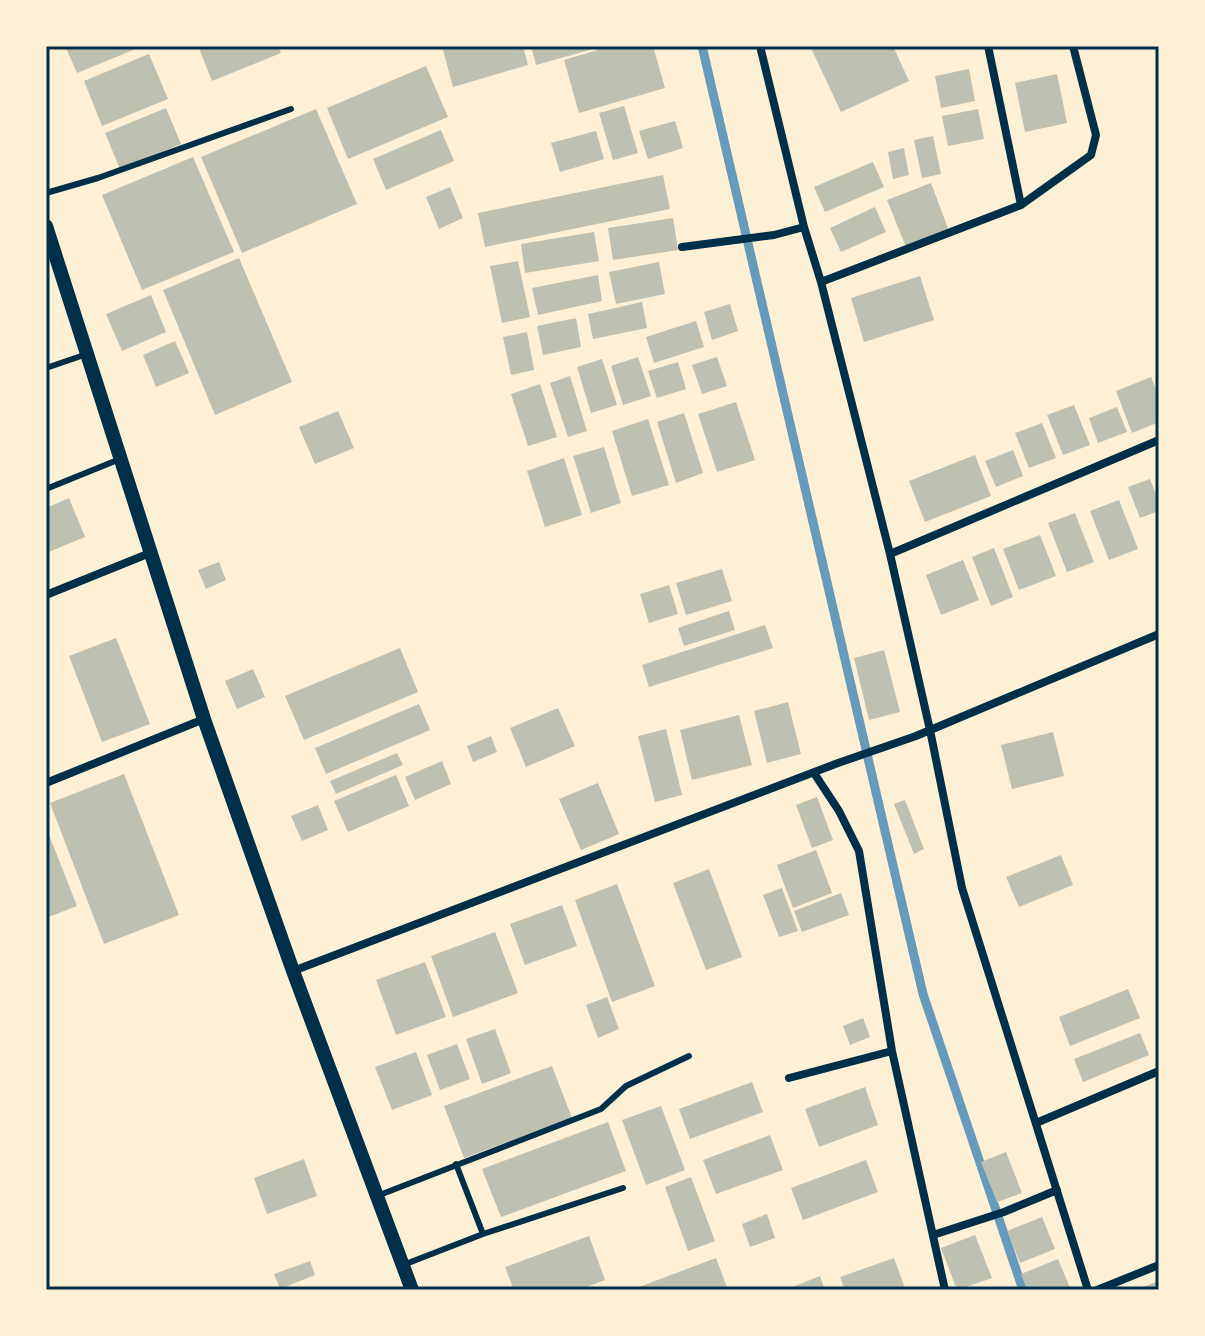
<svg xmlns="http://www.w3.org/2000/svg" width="1205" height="1336" viewBox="0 0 1205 1336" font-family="Inter,sans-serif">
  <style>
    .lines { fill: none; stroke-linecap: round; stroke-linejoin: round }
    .stream { stroke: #669bbc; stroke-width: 9 }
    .building { fill: #bec0b2 }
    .service { stroke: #003049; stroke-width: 6 }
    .minor { stroke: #003049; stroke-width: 8 }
    .tertiary { stroke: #003049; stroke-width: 14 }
    .neatline { fill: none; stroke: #003049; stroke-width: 3 }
  </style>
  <rect width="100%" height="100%" fill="#fdf0d5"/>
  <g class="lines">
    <!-- stream -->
    <path class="stream" d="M702,46L923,994L1023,1290"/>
  </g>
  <!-- building -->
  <path class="building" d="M65,46H143L77,73Z
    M198,46H278L281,53L212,81Z
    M442,46H523L528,65L453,87Z
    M531,46H600V47L536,65Z
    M611,46H653L665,88L579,113L564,60Z
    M810,46H893L909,81L841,112Z
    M149,54L168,99L102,126L84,81Z
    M426,66L448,117L348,159L327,108Z
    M969,69L975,101L941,108L935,76Z
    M1057,74L1067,123L1025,132L1015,83Z
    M624,106L638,153L613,160L599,113Z
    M166,108L181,144L120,169L105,133Z
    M316,109L357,204L242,253L201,157Z
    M978,109L984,139L948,146L942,116Z
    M675,121L683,148L648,159L639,131Z
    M441,130L454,161L386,190L373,159Z
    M596,131L604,159L560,172L551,143Z
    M933,136L941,174L922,178L914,140Z
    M904,148L909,175L893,179L888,152Z
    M193,157L234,252L142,290L102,195Z
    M873,162L884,187L825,212L814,187Z
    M663,175L670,209L485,247L478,213Z
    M931,183L949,231L906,247L887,200Z
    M450,187L463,218L439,229L426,197Z
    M875,207L886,232L841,252L830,228Z
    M673,218L678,250L613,260L608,228Z
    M594,232L599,261L525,273L521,244Z
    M239,258L292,382L215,415L163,290Z
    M518,261L530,317L502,323L490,266Z
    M659,262L665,294L616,304L609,272Z
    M598,275L602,301L538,315L532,288Z
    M920,276L934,320L864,342L851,298Z
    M151,295L166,332L122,351L106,314Z
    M642,302L647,328L593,339L588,314Z
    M730,304L738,331L712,340L704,312Z
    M576,318L581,347L543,355L537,326Z
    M696,321L704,347L654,363L646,337Z
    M527,332L534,370L511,375L503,337Z
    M175,341L189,373L156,387L143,355Z
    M638,357L651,396L623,405L611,366Z
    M717,357L727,386L702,394L692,365Z
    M602,359L617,405L591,413L577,367Z
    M678,362L686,389L657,398L648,371Z
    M570,376L587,431L568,437L550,383Z
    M1151,377L1159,397V422L1132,433L1116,391Z
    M540,384L557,437L528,446L511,394Z
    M736,402L755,460L717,472L698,414Z
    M1074,405L1090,445L1063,455L1047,415Z
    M1117,407L1127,432L1098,443L1089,418Z
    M338,411L354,448L315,464L299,427Z
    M684,413L703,473L676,483L657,422Z
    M648,419L669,485L632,496L612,431Z
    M1042,423L1056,458L1029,468L1015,433Z
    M604,447L621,503L591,513L573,456Z
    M1013,450L1023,476L996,487L985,461Z
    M975,455L991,496L925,522L909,481Z
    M564,458L582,515L545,527L527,471Z
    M1150,479L1159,502V511L1140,518L1128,487Z
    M69,498L85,537L46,553V508Z
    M1119,500L1138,549L1109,560L1090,511Z
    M1075,513L1094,562L1067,572L1048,523Z
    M1040,535L1056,576L1019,590L1003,549Z
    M994,548L1013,597L991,606L972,557Z
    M963,560L979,600L941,615L926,575Z
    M219,562L226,580L206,589L198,570Z
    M722,569L732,601L686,615L676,583Z
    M669,585L678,614L649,623L640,594Z
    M729,611L735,630L684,646L678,628Z
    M765,625L773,648L649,687L642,665Z
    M116,638L150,724L102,742L69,656Z
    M400,648L418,692L304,740L285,696Z
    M884,650L900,712L869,720L854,658Z
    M253,669L265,697L237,709L225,681Z
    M788,702L801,754L767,763L754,711Z
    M419,704L430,730L326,774L315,748Z
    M558,708L575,746L526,767L510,728Z
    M739,715L752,765L692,780L680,730Z
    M666,729L682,795L655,802L638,736Z
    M1053,732L1064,776L1012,789L1001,745Z
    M491,736L497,752L473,762L467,746Z
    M397,753L403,765L336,794L330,781Z
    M442,761L451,784L415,800L405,777Z
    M124,774L179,915L104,944L50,803Z
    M396,775L409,806L348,832L334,801Z
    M598,783L619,834L581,850L559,799Z
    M817,797L833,840L812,848L796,805Z
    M905,800L924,849L914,854L894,804Z
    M318,805L328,830L302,841L291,816Z
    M46,827L77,906L46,918Z
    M816,850L832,893L793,908L777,865Z
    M1061,855L1073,885L1019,907L1006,877Z
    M709,869L742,957L706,970L673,883Z
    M617,884L655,986L612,1002L575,900Z
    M782,888L798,931L779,937L763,895Z
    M841,893L849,915L802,932L794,911Z
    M562,905L577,946L525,965L510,924Z
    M495,932L518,993L453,1017L431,956Z
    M425,962L446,1017L396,1035L376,980Z
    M1128,989L1140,1018L1070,1046L1059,1017Z
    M607,997L619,1029L598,1038L586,1005Z
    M863,1018L870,1037L850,1045L843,1026Z
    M495,1029L511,1073L482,1084L466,1039Z
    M1140,1033L1149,1055L1083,1082L1074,1059Z
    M457,1044L470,1079L440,1090L427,1055Z
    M416,1052L432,1095L392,1110L375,1067Z
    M552,1066L572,1118L464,1158L444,1106Z
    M752,1082L763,1112L690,1139L679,1109Z
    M865,1087L878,1125L819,1147L805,1109Z
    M661,1106L685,1170L646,1185L622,1120Z
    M608,1122L626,1171L501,1217L482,1169Z
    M770,1135L783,1170L716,1194L703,1160Z
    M1006,1152L1022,1193L997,1202L981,1162Z
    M304,1159L317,1196L267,1214L254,1178Z
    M866,1160L878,1192L803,1220L791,1188Z
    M691,1177L715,1241L688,1251L665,1187Z
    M767,1214L775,1238L750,1247L742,1224Z
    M1042,1217L1055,1249L1020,1263L1007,1231Z
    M975,1235L992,1278L957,1290L941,1248Z
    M589,1236L605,1280L578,1290H514L505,1267Z
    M716,1258L728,1290H631Z
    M894,1258L905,1288L898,1290H845L840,1277Z
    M1058,1259L1071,1290H1027L1021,1274Z
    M310,1261L315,1275L280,1289L274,1274Z
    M820,1276L825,1290H785Z
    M1159,1281V1290H1134Z"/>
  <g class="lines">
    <!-- service -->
    <path class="service" d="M46,193L98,178L291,109
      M46,368L87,354
      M46,489L120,459
      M456,1164L483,1234
      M377,1196L601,1109L626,1086L689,1056
      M403,1265L483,1234L623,1188"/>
    <!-- minor -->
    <path class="minor" d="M760,46L804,227L821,282L890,554L930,730L962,888L1088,1290
      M988,46L1021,205
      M682,247L774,235L804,227
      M821,282L1021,205L1091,155L1096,135L1073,46
      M890,554L1159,440
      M46,595L150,553
      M814,773L839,811L859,851L892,1051L945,1290
      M46,783L204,719
      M293,971L838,763L916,736L1159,634
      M789,1078L892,1051
      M1036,1123L1159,1071
      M933,1235L1004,1212L1057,1190
      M1097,1290L1159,1265"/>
    <!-- tertiary -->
    <path class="tertiary" d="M46,226L204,719L293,971L412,1290"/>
  </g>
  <!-- border -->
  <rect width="1205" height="1336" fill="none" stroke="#fdf0d5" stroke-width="96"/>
  <rect x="48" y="48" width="1109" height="1240" class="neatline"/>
</svg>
